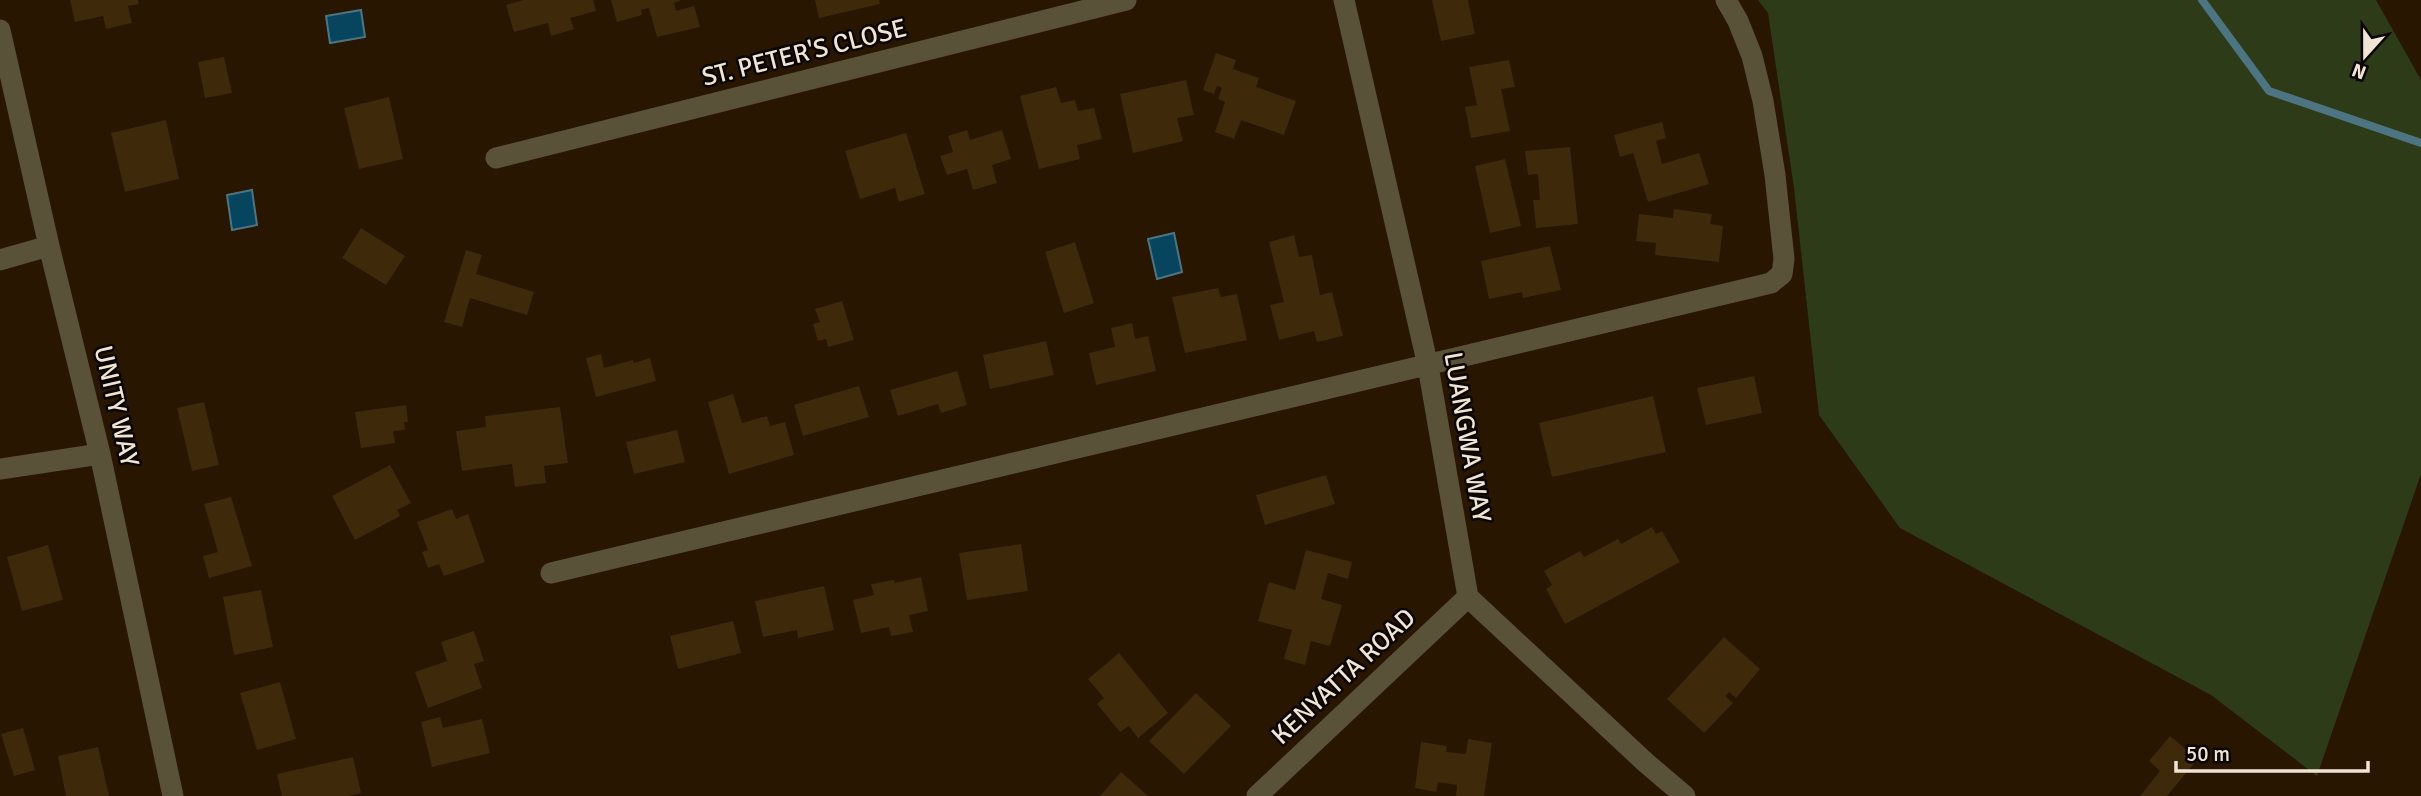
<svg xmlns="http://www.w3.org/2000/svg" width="2421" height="796" viewBox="0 0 2421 796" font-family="Signika,sans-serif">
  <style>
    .green { fill: #2d3b19 }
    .water { fill: #07445d; stroke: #4d7481; stroke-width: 2 }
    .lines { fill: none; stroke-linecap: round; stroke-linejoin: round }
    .stream { stroke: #4d7481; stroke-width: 8 }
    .building { fill: #3e290b }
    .street { stroke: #595238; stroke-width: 21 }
    .labels { text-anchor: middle; stroke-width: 5; stroke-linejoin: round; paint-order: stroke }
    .street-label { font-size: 26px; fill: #f0e4d5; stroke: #0b0500 }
  </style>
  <rect width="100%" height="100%" fill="#281600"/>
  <!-- green -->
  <path class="green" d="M1758,0H2376L2421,80V474L2317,776L2211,695L1900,528L1819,415L1794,188L1768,13Z"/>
  <!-- water -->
  <path class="water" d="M361,10L365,37L330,43L326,16Z
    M252,190L257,225L232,230L227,195Z
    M1174,233L1182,272L1157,279L1148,239Z"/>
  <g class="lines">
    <!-- stream -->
    <path class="stream" d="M2202,0L2269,91L2421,143"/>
  </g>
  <!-- building -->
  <path class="building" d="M70,0H138L139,4L128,6L132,23L106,29L103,16L75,22Z
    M523,0H593L596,11L570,18L574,29L551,36L548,23L514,32L506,5Z
    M611,0H681L674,3L676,11L694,6L700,27L657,37L649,8L641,10L642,15L617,22Z
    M815,0H879L880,4L819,18Z
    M1432,0H1468L1475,34L1441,41Z
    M1216,53L1236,60L1233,69L1259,78L1256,87L1296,101L1284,135L1241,120L1234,139L1215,132L1225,102L1218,99L1222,88L1217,86L1214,94L1203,90Z
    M224,57L232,93L205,98L198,62Z
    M1509,60L1515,87L1501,89L1510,131L1471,138L1465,107L1477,105L1469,67Z
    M1186,80L1194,115L1177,118L1183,141L1133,153L1120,94Z
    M1056,87L1061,103L1075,100L1078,111L1094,108L1102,139L1077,145L1080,159L1039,169L1020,96Z
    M389,97L403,159L359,169L344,108Z
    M166,120L179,179L125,192L111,133Z
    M1662,122L1666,138L1656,141L1662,164L1699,153L1709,184L1648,202L1633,153L1620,157L1614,135Z
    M967,130L970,140L1002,130L1011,159L992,165L997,183L973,190L967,169L947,175L940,156L953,152L948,136Z
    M906,133L925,194L899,202L895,188L860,199L845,151Z
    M1570,147L1578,224L1536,228L1533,200H1540L1538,174L1528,175L1525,151Z
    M1505,159L1521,226L1490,233L1475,166Z
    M1674,209L1712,214L1710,224L1723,226L1719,262L1655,255L1656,243L1636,241L1639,214L1673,218Z
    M361,228L405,256L386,285L342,258Z
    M1294,235L1299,257L1312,255L1320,295L1332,292L1343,336L1317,342L1314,331L1279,340L1270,305L1284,302L1269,242Z
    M1075,242L1094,303L1064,313L1045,252Z
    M1550,246L1561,290L1523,298L1522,292L1489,299L1481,261Z
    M466,250L482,255L476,274L534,292L527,315L470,298L462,327L444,322Z
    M1218,288L1221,297L1237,294L1247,340L1185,353L1172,297Z
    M842,301L854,340L828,347L826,339L818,341L813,324L820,322L815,309Z
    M1132,323L1135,339L1148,336L1156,371L1096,385L1089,353L1115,347L1111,328Z
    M1046,341L1054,375L990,389L983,355Z
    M601,354L604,368L633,360L634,363L650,358L656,381L596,397L586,358Z
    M957,371L967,405L941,413L938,404L898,416L890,390Z
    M1754,376L1762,413L1706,425L1697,388Z
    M859,386L869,417L803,436L794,405Z
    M733,394L742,423L767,416L770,426L785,422L794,455L729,474L708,402Z
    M1653,396L1666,452L1552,477L1539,423Z
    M204,402L219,465L192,471L177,408Z
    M406,405L408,422H404L405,430L393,431L395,443L361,448L355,412Z
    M560,407L568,463L544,466L546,483L515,487L512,464L462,471L456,431L486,427L485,416Z
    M677,430L685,462L634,474L626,442Z
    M390,465L411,503L397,510L400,516L355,540L332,496Z
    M1326,475L1335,504L1265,525L1256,495Z
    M231,497L252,566L209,578L203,556L218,552L204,504Z
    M452,509L456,519L468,514L485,562L444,576L439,564L428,568L422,552L428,550L417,522Z
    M1652,527L1656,534L1662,531L1680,562L1565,624L1546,589L1552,585L1544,571L1580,551L1584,557L1618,539L1621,544Z
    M1021,544L1028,591L967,600L959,553Z
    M48,545L63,600L22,611L7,557Z
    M1306,550L1352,562L1348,579L1328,573L1321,599L1342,605L1330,646L1311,641L1305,665L1284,659L1292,630L1258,621L1269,582L1295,590Z
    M921,577L928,611L909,615L913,632L891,636L889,627L861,633L853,600L874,595L871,584L894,580L895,583Z
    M824,586L834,630L798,638L797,630L763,637L755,601Z
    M261,590L273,647L234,655L223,597Z
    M733,621L741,653L678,669L670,636Z
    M474,631L484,661L474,664L482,688L428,708L415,672L447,661L441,642Z
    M1724,637L1760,669L1736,698L1729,692L1725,696L1733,703L1704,733L1667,699Z
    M1119,653L1168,713L1138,738L1129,726L1120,732L1097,704L1104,698L1088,679Z
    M280,682L296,739L257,750L240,693Z
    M1196,693L1231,726L1184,774L1149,741Z
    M440,717L443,728L482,719L490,753L432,767L421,722Z
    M23,728L35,770L14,776L1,734Z
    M2170,736L2198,759L2167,796H2140L2160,771L2149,761Z
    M1468,739L1492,743L1484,796H1456L1457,785L1438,782L1436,792L1415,788L1421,742L1447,746L1446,752L1466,754Z
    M98,747L109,796H66L58,756Z
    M353,757L361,793L349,796H282L277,774Z
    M1121,772L1148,796H1100Z"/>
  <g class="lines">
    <!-- street -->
    <path class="street" d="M1344,0L1428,366L1468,597L1645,762L1685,796
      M0,30L49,246L100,454L173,796
      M496,158L1126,0
      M0,260L49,246
      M0,469L100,454
      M551,573L1771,283L1782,274L1784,259L1775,175L1763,101L1752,56L1738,21L1726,0
      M1257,796L1468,597"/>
  </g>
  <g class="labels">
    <!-- street labels -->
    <g class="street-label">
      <text transform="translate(804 52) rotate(-14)" y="9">ST. PETER'S CLOSE</text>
      <text transform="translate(117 406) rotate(77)" y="9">UNITY WAY</text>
      <text transform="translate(1468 437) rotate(80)" y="9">LUANGWA WAY</text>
      <text transform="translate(1343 676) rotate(-43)" y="9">KENYATTA ROAD</text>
    </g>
  </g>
  <!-- north arrow -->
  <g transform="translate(2365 56) rotate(201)" stroke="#0b0500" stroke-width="5" paint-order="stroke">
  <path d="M0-5L12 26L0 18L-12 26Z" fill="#f0e4d5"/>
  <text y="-10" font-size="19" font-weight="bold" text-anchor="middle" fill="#f0e4d5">N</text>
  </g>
  <!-- scale -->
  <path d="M2176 761v10h192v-10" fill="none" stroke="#f0e4d5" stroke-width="3.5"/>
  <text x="2186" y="761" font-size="21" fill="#f0e4d5" stroke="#0b0500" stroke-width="5" paint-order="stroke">50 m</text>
</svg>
